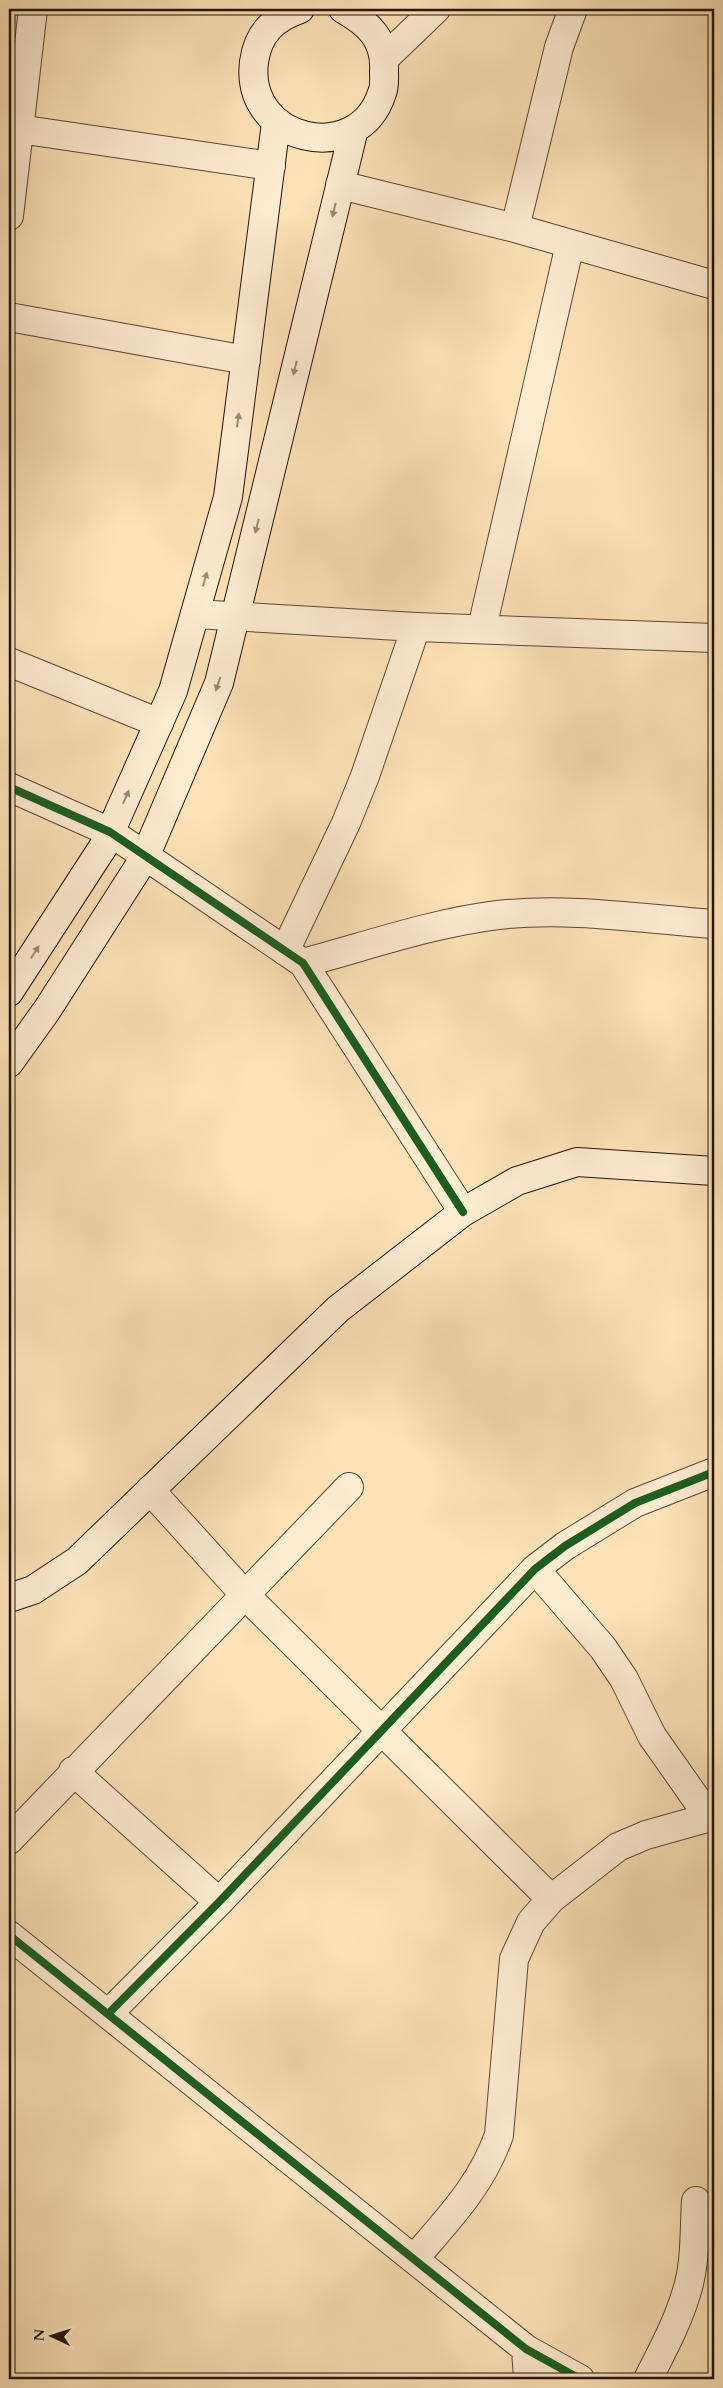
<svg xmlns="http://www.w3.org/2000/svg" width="723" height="2388" viewBox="0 0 723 2388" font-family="Cardo,serif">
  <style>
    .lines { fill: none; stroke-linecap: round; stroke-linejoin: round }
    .street-casing { stroke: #5b4735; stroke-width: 30 }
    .secondary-casing { stroke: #251309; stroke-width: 30 }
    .street { stroke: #feecd1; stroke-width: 28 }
    .secondary { stroke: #feecd1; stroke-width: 28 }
    .cycleway-casing { stroke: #feecd1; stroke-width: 11 }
    .cycleway { stroke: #1b5e20; stroke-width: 8 }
    .oneway { fill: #9c8a77 }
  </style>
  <rect width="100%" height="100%" fill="#fde2b8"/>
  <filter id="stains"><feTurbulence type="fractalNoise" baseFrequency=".004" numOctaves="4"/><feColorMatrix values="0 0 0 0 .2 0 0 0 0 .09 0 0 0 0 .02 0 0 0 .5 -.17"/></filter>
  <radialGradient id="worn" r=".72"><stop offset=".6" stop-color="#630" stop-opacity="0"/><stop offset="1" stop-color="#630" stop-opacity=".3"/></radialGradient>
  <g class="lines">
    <!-- street casing -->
    <g class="street-casing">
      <path id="street" d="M384,59L436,9
        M19,129L271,166
        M340,185L515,228L714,285
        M9,216L33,9
        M515,228L559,47L573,9
        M9,317L246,360
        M195,614L416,627L714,638
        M482,628L570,244
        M9,662L159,723
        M9,787L110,832L303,963L463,1212
        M285,951L346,823L365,776L416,627
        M303,963C367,946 432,923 498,915C570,907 643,919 714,924
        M150,1490L245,1595L551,1899
        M535,1569L603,1648L624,1679L652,1736L709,1817
        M73,1771L219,1902
        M9,1840L349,1487
        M9,1935L526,2349L580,2379
        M108,2014L219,1902L535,1569L565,1546L635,1503L714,1472
        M414,2259C449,2218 481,2186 499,2135L514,1959L531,1922L551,1899L618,1847L646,1835L714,1816
        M526,2349L528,2379
        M648,2379C662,2351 677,2324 686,2294C696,2265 694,2232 696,2201"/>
    </g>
    <!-- secondary casing -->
    <g class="secondary-casing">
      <path id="secondary" d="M300,9C274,18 258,33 254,62C244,142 358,168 382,93C385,87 384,77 384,71C386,39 368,23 343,9
        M9,992L105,844L173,691L228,497L276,123
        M9,1063L47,1010L145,857L219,683L354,129
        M9,1598L33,1590L77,1561L338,1309L463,1212L517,1181L577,1162L714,1171"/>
    </g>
    <!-- street -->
    <use href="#street" class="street"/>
    <!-- secondary -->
    <use href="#secondary" class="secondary"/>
    <!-- cycleway casing -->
    <g class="cycleway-casing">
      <path id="cycleway" d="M9,787L110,832L303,963L463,1212
        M9,1935L526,2349L580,2379
        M108,2014L219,1902L535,1569L565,1546L635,1503L714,1472"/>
    </g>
    <!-- cycleway -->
    <use href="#cycleway" class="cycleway"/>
  </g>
  <!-- one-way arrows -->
  <defs><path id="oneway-solid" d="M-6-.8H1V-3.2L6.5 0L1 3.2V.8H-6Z" transform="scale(1.25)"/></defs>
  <g class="oneway">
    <use href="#oneway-solid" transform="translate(334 210) rotate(104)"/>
    <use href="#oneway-solid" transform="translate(295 368) rotate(104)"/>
    <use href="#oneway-solid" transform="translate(238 420) rotate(-82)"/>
    <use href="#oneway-solid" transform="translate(257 526) rotate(104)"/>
    <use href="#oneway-solid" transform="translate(205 579) rotate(-74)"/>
    <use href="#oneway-solid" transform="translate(218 684) rotate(109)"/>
    <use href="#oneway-solid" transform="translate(126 797) rotate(-66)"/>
    <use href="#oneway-solid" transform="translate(35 952) rotate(-57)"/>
  </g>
  <!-- margin -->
  <rect width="723" height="2388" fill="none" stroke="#fde2b8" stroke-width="30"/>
  <rect x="10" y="10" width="703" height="2368" fill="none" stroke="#251309" stroke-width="2.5"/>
  <rect x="15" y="15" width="693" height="2358" fill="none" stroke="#251309"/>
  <!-- north arrow -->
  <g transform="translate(52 2336) rotate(274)" stroke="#feecd1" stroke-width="4" paint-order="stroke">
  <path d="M0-4L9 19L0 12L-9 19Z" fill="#251309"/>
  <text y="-8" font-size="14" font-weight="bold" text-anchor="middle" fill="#251309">N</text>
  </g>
  <rect width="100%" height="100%" filter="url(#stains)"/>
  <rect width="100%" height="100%" fill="url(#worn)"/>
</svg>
